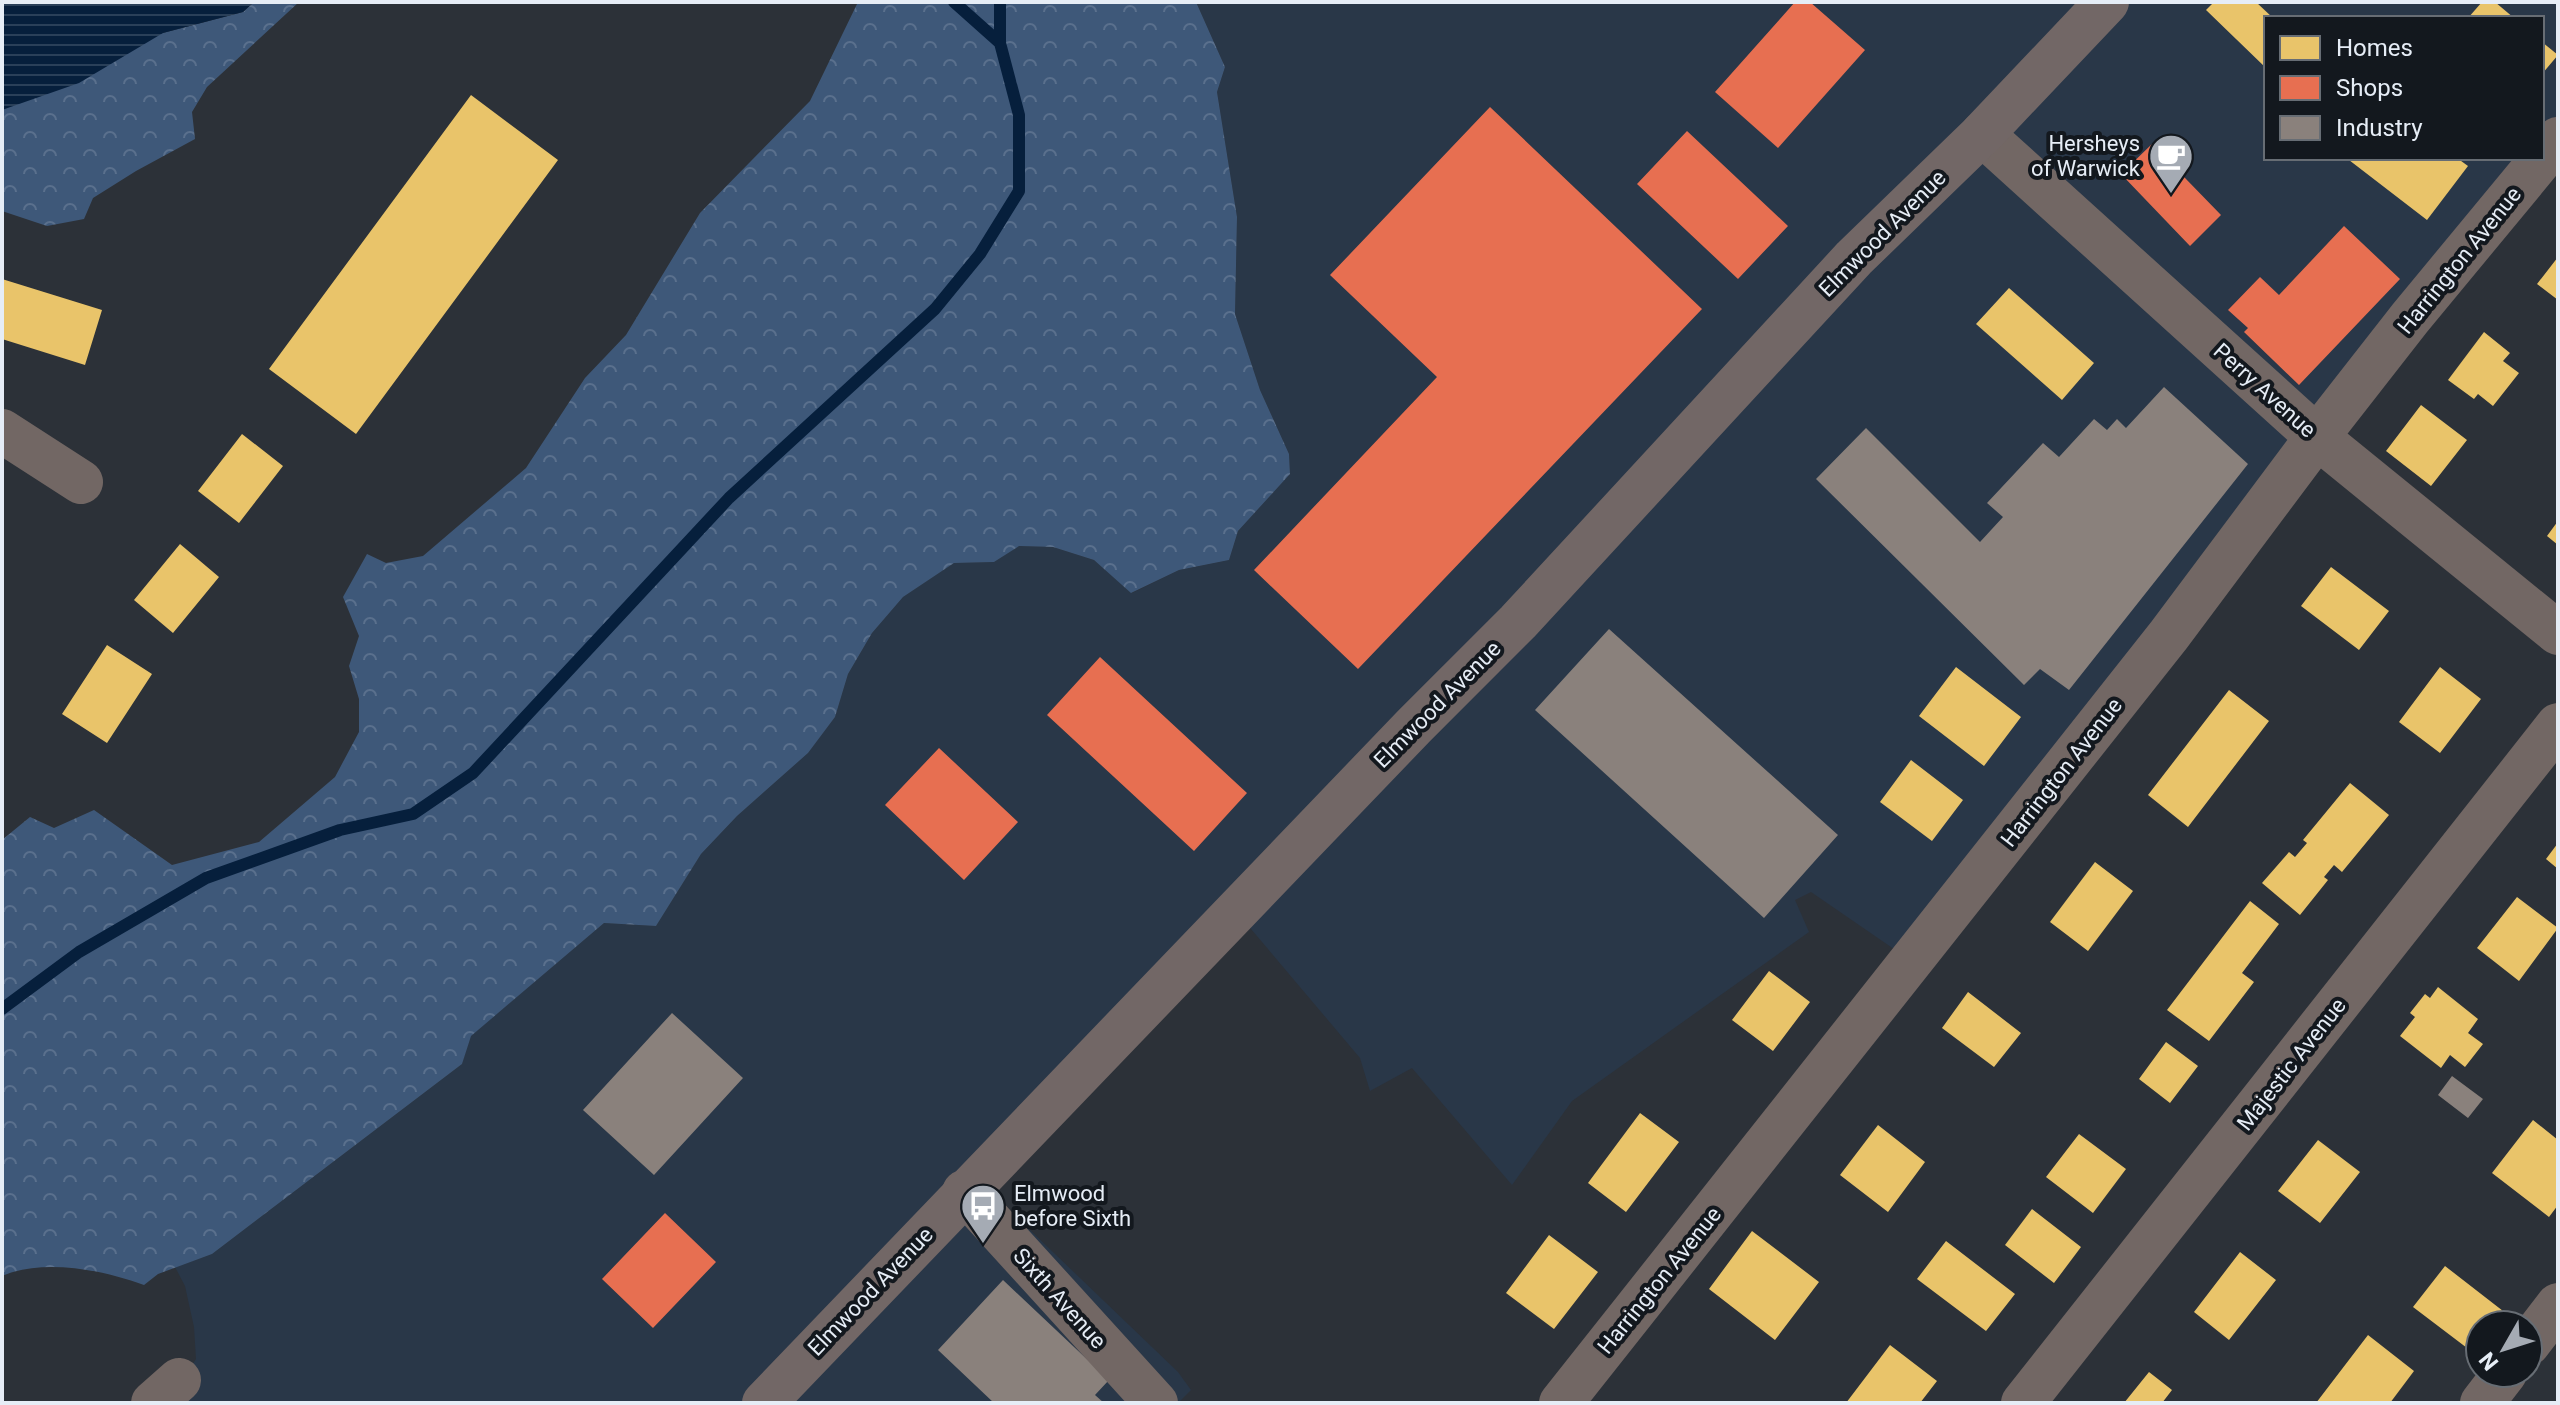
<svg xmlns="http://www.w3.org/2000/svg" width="2560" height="1405" viewBox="0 0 2560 1405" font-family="Roboto,sans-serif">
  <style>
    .built { fill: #293748; fill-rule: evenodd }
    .forest { fill: url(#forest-crowns) }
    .water { fill: url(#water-rules) }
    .homes { fill: #e9c46a }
    .shops { fill: #e76f51 }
    .industry { fill: #8a817c }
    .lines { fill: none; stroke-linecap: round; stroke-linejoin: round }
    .stream { stroke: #061f3c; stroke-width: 12 }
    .minor { stroke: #726764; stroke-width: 44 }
    .major { stroke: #726766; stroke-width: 44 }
    .labels { text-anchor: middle; stroke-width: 8; stroke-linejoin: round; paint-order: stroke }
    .poi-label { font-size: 22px; fill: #e6edf6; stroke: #13181e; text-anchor: end }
    .street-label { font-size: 22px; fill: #e6edf6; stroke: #13181e }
  </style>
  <defs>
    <pattern id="forest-crowns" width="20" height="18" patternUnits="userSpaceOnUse" patternTransform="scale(2)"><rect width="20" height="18" fill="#3e5879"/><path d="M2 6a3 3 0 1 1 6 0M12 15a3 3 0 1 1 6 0" fill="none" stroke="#5a708d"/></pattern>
    <pattern id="water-rules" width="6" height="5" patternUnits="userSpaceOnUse" patternTransform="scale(2)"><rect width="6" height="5" fill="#061f3c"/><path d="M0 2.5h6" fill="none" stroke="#2a4059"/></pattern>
  </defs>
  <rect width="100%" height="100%" fill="#2c3138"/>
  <!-- built -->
  <path class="built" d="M1196,2H2558V139L1907,958L1811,892L1795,900L1809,932L1572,1101L1512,1185L1412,1068L1370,1091L1360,1058L1240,916L982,1184L1178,1372L1191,1390L1178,1403H153L187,1373L196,1359L194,1327L185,1286L175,1267L212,1254L462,1064L470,1036L604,923L656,926L701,854L737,816L808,753L835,717L848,674L872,633L903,597L954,563L994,562L1018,546L1053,547L1094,560L1132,593L1179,570L1229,560L1238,531L1290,474L1289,454L1260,390L1235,314L1237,217L1217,92L1225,67ZM2266,18H2542V158H2266Z"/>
  <!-- forest -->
  <path class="forest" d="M254,2H299L207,87L192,112L195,139L136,171L93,198L84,219L47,226L2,211V102L132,41L243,12Z
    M858,2H1196L1225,67L1217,92L1237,217L1235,314L1260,390L1289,454L1290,474L1238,531L1229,560L1179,570L1131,593L1094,560L1053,547L1019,546L994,562L954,563L903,597L872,633L848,674L835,717L808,753L737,816L701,854L656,926L604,923L471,1036L462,1064L212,1254L158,1274L144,1285C103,1270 43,1258 2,1276V840L30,817L54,828L94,810L172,865L259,842L335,777L359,732V699L349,666L359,636L343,597L367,554L386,563L423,556L526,468L585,378L626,335L700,213L810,101Z"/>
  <!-- water -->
  <path class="water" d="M2,2H254L243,12L163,33L79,83L2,110Z"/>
  <!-- homes -->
  <path class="homes" d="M2214,2H2256L2273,18H2266V68L2206,10Z
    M2482,2H2495L2514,18H2468Z
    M2542,42L2558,55L2542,74Z
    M471,95L558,160L356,434L269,369Z
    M2351,158H2457L2468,166L2427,220L2349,160Z
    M2558,257V300L2537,284Z
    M2,279L102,310L85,365L2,339Z
    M2009,288L2094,363L2062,400L1976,324Z
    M2484,332L2510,353L2503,361L2519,373L2493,406L2478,394L2474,399L2448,380Z
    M2421,405L2467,440L2431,486L2386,451Z
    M242,434L283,466L239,523L198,491Z
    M2558,521V545L2547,536Z
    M180,544L219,577L173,633L134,600Z
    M2331,567L2389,611L2359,650L2301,606Z
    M107,645L152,674L107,743L62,714Z
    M1956,667L2021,717L1984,766L1919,716Z
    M2440,667L2481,699L2440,753L2399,722Z
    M2229,690L2269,721L2188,827L2148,795Z
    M1911,760L1963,800L1932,841L1880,802Z
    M2350,783L2389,815L2342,872L2334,865L2324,877L2328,880L2300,915L2262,883L2289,852L2295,857L2307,843L2303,840Z
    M2558,843V869L2546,859Z
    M2095,862L2133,891L2088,951L2050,922Z
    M2517,897L2558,928L2519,981L2477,948Z
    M2250,901L2279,924L2242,973L2254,982L2209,1041L2167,1010Z
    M1769,971L1810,1002L1773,1051L1732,1020Z
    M2438,987L2478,1019L2468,1033L2483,1044L2465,1067L2450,1055L2441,1068L2400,1036L2415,1017L2410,1013L2425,994L2430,998Z
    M1968,992L2021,1033L1994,1067L1942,1028Z
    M2166,1042L2198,1066L2170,1103L2139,1079Z
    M1640,1113L1679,1142L1626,1212L1588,1183Z
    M2533,1120L2558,1140V1205L2549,1217L2492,1173Z
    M1878,1125L1925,1162L1888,1212L1840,1175Z
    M2079,1134L2126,1169L2093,1213L2046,1177Z
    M2318,1140L2360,1172L2320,1223L2278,1191Z
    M2032,1209L2081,1247L2054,1283L2005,1245Z
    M1752,1231L1819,1282L1775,1340L1709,1289Z
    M1549,1235L1598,1272L1554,1329L1506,1293Z
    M1946,1241L2015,1294L1986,1331L1917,1279Z
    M2240,1252L2276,1280L2229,1340L2194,1312Z
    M2445,1266L2503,1311L2492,1325H2480V1340L2471,1351L2413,1307Z
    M2368,1335L2414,1371L2390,1403H2316Z
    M1890,1345L1937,1381L1920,1403H1846Z
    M2149,1372L2172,1390L2162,1403H2124Z"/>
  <!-- shops -->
  <path class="shops" d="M1795,2H1810L1865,50L1778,148L1715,92Z
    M1490,107L1702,309L1358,669L1254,570L1437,377L1330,275Z
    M1687,131L1788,226L1738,279L1637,184Z
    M2152,144L2221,215L2190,246L2121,174Z
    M2344,226L2400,279L2299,385L2244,332L2248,328L2228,310L2260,277L2279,295Z
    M1100,657L1247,793L1194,851L1047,715Z
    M939,748L1018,822L964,880L885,805Z
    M665,1213L716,1262L653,1328L602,1279Z"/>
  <!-- industry -->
  <path class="industry" d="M2164,387L2248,464L2069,690L2040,669L2024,685L1816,479L1866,428L1980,542L2003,517L1987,503L2043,443L2059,457L2094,419L2107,430L2117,419L2126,428Z
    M1609,629L1838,835L1764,918L1535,710Z
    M672,1013L743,1078L654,1175L583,1110Z
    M2452,1076L2483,1099L2468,1118L2438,1095Z
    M1003,1280L1109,1380L1095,1395L1104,1403H994L938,1350Z"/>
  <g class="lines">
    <!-- stream -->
    <path class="stream" d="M954,2L1000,43
      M2,1009L79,952L206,878L340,830L413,814L473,773L729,498L935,309L980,254L1019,191V115L1000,43V2"/>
    <!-- minor -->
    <path class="minor" d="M1982,134L2317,437L2558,633
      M2,431L81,482
      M964,1192L1156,1403
      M2528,1344L2558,1305
      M153,1403L179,1380
      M1561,1403L2169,635L2317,437L2410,318L2558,139
      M2023,1403L2558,725
      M2482,1403L2505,1373"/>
    <!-- major -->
    <path class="major" d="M764,1403L1414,726L1518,622L1854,258L1982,134L2107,2"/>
  </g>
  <!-- icons -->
  <defs>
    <g id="cafe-pin" transform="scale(2.3)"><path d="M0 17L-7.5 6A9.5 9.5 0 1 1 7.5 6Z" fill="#a5abb4" stroke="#13181e"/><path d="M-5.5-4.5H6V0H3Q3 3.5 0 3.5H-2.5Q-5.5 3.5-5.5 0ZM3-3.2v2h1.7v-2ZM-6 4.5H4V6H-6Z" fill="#fff"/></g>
    <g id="bus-pin" transform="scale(2.3)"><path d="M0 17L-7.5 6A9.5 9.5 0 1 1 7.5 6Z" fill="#a5abb4" stroke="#13181e"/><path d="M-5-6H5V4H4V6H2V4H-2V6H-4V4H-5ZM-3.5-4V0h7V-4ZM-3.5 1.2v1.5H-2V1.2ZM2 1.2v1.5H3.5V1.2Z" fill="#fff"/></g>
  </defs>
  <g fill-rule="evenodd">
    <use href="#cafe-pin" x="2171" y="156"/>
    <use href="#bus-pin" x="983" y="1206"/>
  </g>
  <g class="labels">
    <!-- poi labels -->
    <g class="poi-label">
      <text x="2140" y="151">Hersheys<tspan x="2140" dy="25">of Warwick</tspan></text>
      <text x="1014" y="1201" text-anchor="start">Elmwood<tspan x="1014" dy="25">before Sixth</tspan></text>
    </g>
    <!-- street labels -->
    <g class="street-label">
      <text transform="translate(1882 233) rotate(-45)" y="8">Elmwood Avenue</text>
      <text transform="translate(2459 260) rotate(-51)" y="8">Harrington Avenue</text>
      <text transform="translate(2265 390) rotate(42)" y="8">Perry Avenue</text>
      <text transform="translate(1437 704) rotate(-45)" y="8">Elmwood Avenue</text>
      <text transform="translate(2061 772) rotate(-52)" y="8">Harrington Avenue</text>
      <text transform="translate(2291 1064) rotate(-52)" y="8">Majestic Avenue</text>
      <text transform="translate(1659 1280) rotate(-51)" y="8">Harrington Avenue</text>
      <text transform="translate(870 1291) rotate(-46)" y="8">Elmwood Avenue</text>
      <text transform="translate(1060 1298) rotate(48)" y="8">Sixth Avenue</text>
    </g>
  </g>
  <!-- border -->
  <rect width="2560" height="1405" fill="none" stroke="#e6edf6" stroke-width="8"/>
  <!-- legend -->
  <rect x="2264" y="16" width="280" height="144" fill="#13181e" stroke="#676d74" stroke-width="2"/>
  <rect x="2280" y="36" width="40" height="24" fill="#e9c46a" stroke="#676d74" stroke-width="2"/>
  <text x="2336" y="56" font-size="24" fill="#e6edf6">Homes</text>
  <rect x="2280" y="76" width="40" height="24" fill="#e76f51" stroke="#676d74" stroke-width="2"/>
  <text x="2336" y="96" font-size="24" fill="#e6edf6">Shops</text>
  <rect x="2280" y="116" width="40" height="24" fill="#8a817c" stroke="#676d74" stroke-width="2"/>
  <text x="2336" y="136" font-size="24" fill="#e6edf6">Industry</text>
  <!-- north arrow -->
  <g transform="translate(2504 1349) rotate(231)"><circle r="38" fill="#13181e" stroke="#676d74" stroke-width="2"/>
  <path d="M0-6L14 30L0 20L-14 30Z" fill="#a5abb4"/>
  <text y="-12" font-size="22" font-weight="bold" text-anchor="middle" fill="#e6edf6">N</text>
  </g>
</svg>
